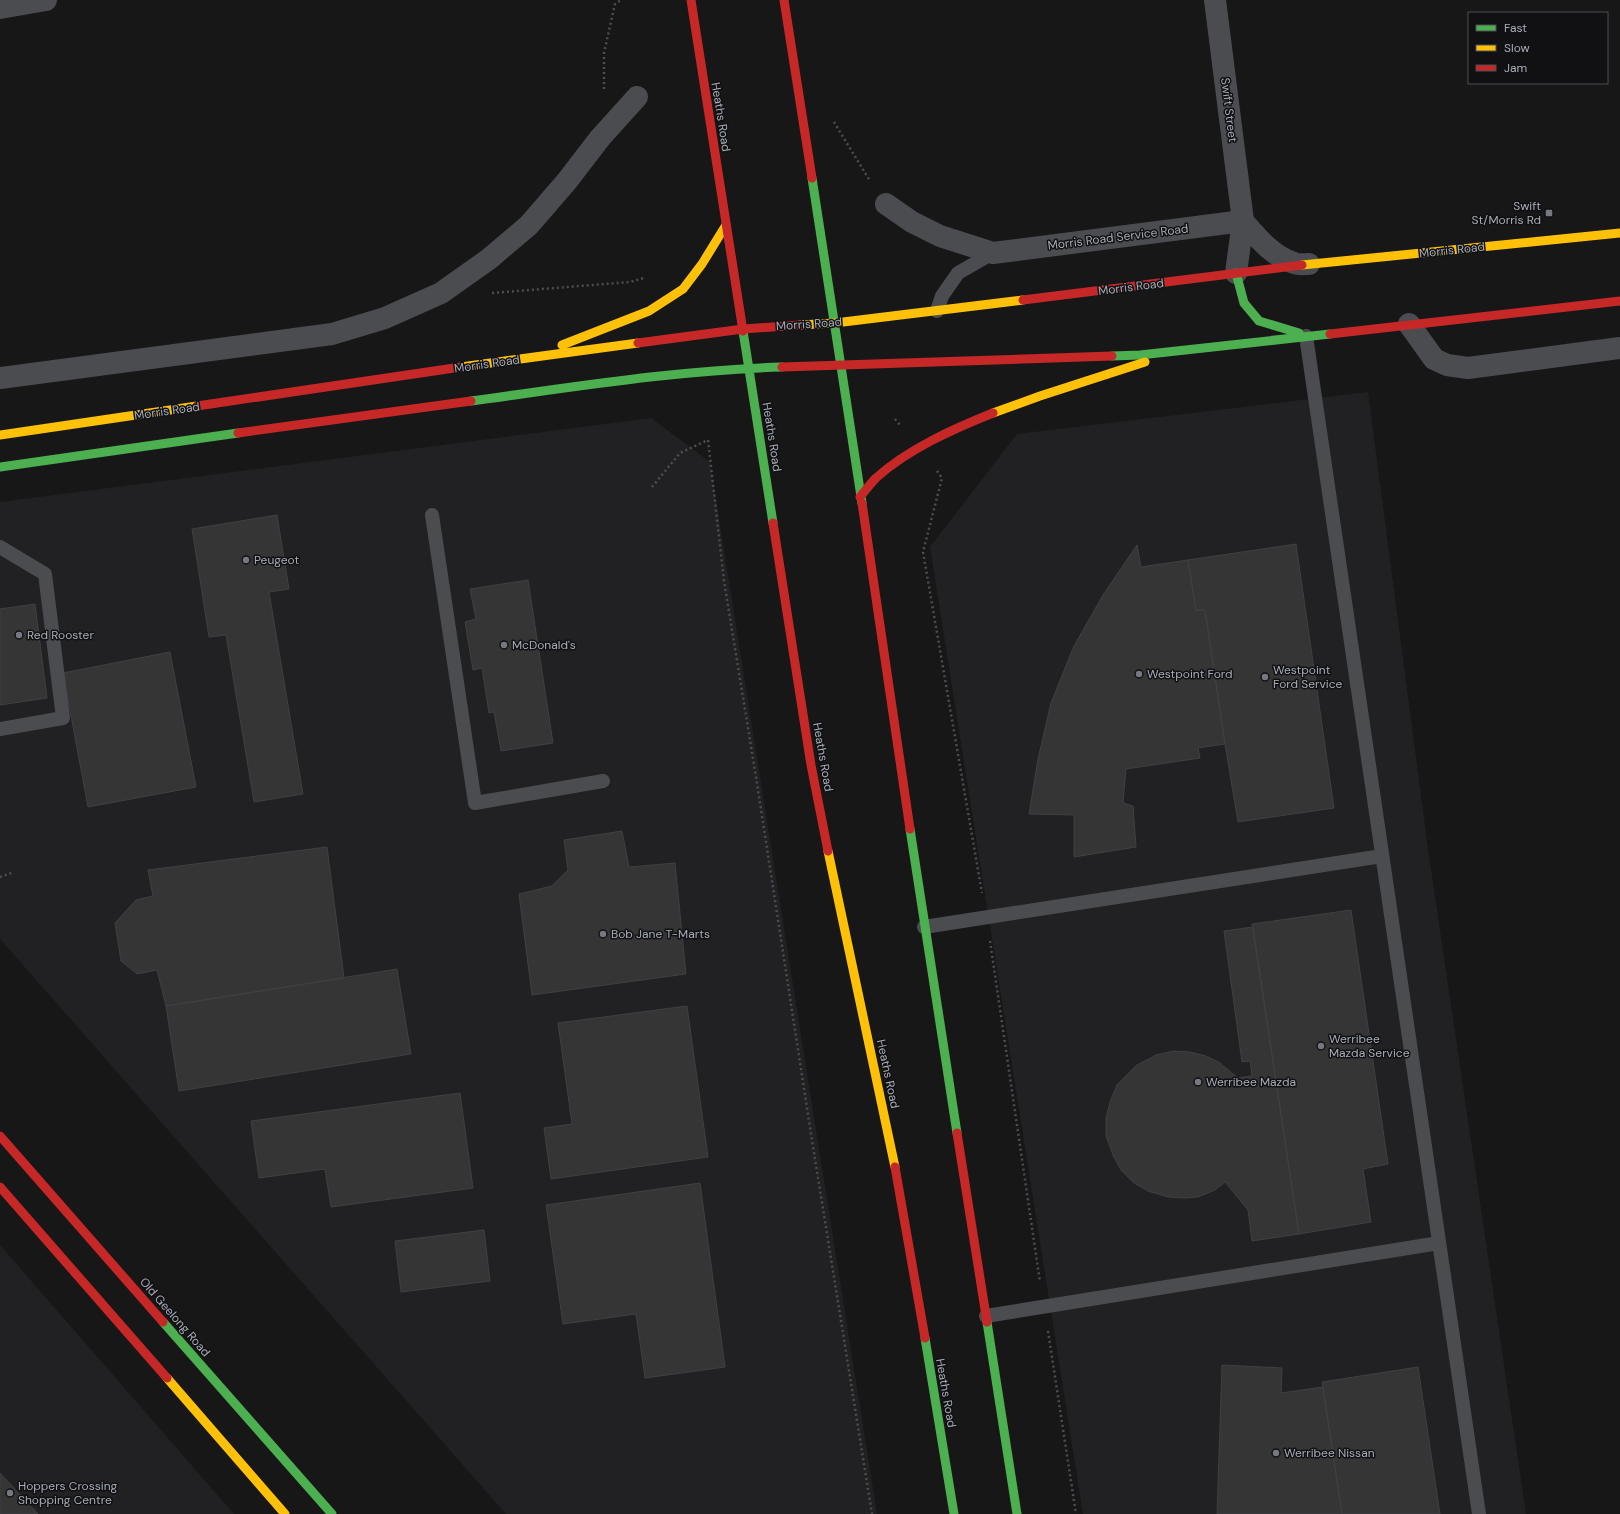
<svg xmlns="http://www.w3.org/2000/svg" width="1620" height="1514" viewBox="0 0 1620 1514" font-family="'DM Sans',sans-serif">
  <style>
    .built { fill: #212123 }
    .building { fill: #353536; stroke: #3f4043 }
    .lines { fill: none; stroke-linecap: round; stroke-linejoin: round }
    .path { stroke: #4d4e52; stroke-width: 2.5; stroke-dasharray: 2 3; stroke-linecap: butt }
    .lane { stroke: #4b4c50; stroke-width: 14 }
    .street { stroke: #4b4c50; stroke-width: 22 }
    .fast { stroke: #4caf50; stroke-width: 9 }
    .slow { stroke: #ffc107; stroke-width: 9 }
    .jam { stroke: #c62828; stroke-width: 9 }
    .poi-dot { fill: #757880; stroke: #111113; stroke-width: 1.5 }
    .labels { text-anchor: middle; stroke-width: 3; stroke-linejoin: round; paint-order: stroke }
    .street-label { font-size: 12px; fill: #a8adb8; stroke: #111113 }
    .poi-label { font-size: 12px; fill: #a8adb8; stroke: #111113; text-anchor: start }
  </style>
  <rect width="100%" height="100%" fill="#171717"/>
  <!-- built -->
  <path class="built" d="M1368,392L1428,849L1526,1514H1083L930,547L1017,434Z
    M651,418L710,462L877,1514H506L0,939V502Z
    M0,1245L234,1514H0Z"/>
  <!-- building -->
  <path class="building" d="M277,515L289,589L269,592L303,794L254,802L226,635L209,637L192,529Z
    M1296,544L1334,808L1238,822L1225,744L1205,610H1196L1188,560Z
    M1137,545L1141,567L1188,560L1196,610H1205L1225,744L1198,748L1200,758L1126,769L1123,803L1133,806L1136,847L1074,857V815L1029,814L1038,759L1051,703L1074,646L1103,595Z
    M528,580L553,743L501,751L494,712L489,713L482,668L473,670L465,622L476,619L470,589Z
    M35,604L47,698L0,705V609Z
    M170,652L196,787L88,807L63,673Z
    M622,831L629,867L675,863L686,974L532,995L519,894L552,886L568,870L564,840Z
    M327,847L344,978L166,1006L157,970L137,974L121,961L115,923L136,900L153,896L148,870Z
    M1351,910L1388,1164L1363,1169L1371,1222L1299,1234L1252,924Z
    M1253,927L1299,1234L1252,1241L1248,1210L1225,1182L1215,1190L1198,1197L1185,1198L1168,1197L1148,1191L1134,1183L1121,1170L1113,1155L1106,1136V1118L1110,1102L1117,1085L1137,1065L1156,1055L1174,1051L1190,1052L1206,1056L1220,1063L1238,1078L1252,1076L1250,1061L1242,1062L1224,931Z
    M397,969L411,1054L179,1091L166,1006Z
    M687,1006L708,1157L551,1179L544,1128L572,1124L558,1023Z
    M460,1093L473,1188L331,1207L325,1169L259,1178L251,1121Z
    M700,1183L725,1367L645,1378L636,1314L563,1324L546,1205Z
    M484,1230L490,1281L401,1292L395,1241Z
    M1222,1365L1282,1368L1281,1393L1323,1387L1342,1514H1217Z
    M1418,1367L1440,1514H1342L1322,1382Z
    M0,1473L38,1514H0Z"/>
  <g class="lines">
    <!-- path -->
    <path class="path" d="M604,89V53L615,4L621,0
      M834,122L870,181
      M492,293L630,282L644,278
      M895,419L900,425
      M937,471L942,478L923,552L982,893
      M652,487L680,453L708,440L724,581L756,777L811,1134L872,1514
      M0,877L14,872
      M990,941L1040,1282
      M1048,1331L1076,1514"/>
    <!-- lane -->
    <path class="lane" d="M937,311L942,296L958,273L993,253
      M1306,336L1479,1514
      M432,515L475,803L603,781
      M0,547L45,574L63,718L0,729
      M924,927L1382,856
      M986,1316L1439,1243"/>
    <!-- street -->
    <path class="street" d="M1215,0L1243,221L1236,273
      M0,8L46,0
      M886,204L912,222L940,236L993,253L1243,221
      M1243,221C1257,237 1272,256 1294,263C1298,265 1304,264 1309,264
      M1409,324L1434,359L1447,365L1468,368L1620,348
      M0,378L332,334L385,318L441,293L489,259L529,225L567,181L600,138L637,97"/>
    <!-- fast -->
    <path class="fast" d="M812,178L862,503
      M1236,273L1244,303L1259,321L1299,333
      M743,331L773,523
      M1112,356L1140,355L1330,334
      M471,401C574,387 678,370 782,367
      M0,467L238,433
      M910,829L957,1133
      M163,1322L332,1514
      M987,1322L1017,1514
      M925,1338L954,1514"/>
    <!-- slow -->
    <path class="slow" d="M1302,265L1620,233
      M800,325L835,323L1023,300
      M562,345L649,311L683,289L702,264L726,225
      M461,367L638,343
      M993,413L1040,396L1145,362
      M0,435L197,406
      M828,851L895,1167
      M167,1378L285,1514"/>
    <!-- jam -->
    <path class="jam" d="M691,0L743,331
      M784,0L812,178
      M1023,300L1302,265
      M1330,334L1620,301
      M638,343L743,329L800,325
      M782,367L1112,356
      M197,406L461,367
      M238,433L471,401
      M860,497C865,491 870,484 876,478C908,449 953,429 993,413
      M862,503L910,829
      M773,523L811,765L828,851
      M957,1133L987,1322
      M0,1136L163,1322
      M895,1167L925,1338
      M0,1187L167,1378"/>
  </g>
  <!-- markers -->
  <g class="poi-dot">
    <rect x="1545" y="209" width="8" height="8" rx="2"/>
    <circle cx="246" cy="560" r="4"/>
    <circle cx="19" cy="635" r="4"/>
    <circle cx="504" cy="645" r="4"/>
    <circle cx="1139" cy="674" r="4"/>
    <circle cx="1265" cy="677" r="4"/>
    <circle cx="603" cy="934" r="4"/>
    <circle cx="1321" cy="1046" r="4"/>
    <circle cx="1198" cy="1082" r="4"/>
    <circle cx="1276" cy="1453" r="4"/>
    <circle cx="10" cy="1493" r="4"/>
  </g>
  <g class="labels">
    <!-- street labels -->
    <g class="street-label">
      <text transform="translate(1229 110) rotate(83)" y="4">Swift Street</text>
      <text transform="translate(721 117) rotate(81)" y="4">Heaths Road</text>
      <text transform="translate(1118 237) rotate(-7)" y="4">Morris Road Service Road</text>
      <text transform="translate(1452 250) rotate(-6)" y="4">Morris Road</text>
      <text transform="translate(1131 287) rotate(-7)" y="4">Morris Road</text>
      <text transform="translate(809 324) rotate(-4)" y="4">Morris Road</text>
      <text transform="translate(487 364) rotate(-8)" y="4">Morris Road</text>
      <text transform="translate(167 411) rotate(-8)" y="4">Morris Road</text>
      <text transform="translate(772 437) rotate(81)" y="4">Heaths Road</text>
      <text transform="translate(823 757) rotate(80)" y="4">Heaths Road</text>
      <text transform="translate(888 1074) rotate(78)" y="4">Heaths Road</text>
      <text transform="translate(175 1317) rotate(49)" y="4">Old Geelong Road</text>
      <text transform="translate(946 1393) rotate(80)" y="4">Heaths Road</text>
    </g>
    <!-- poi labels -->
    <g class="poi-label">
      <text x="1541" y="210" text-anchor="end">Swift<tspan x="1541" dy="14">St/Morris Rd</tspan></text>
      <text x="254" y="564">Peugeot</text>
      <text x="27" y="639">Red Rooster</text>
      <text x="512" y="649">McDonald's</text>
      <text x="1273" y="674">Westpoint<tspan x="1273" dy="14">Ford Service</tspan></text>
      <text x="1147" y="678">Westpoint Ford</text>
      <text x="611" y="938">Bob Jane T-Marts</text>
      <text x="1329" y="1043">Werribee<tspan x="1329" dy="14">Mazda Service</tspan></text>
      <text x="1206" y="1086">Werribee Mazda</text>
      <text x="1284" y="1457">Werribee Nissan</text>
      <text x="18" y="1490">Hoppers Crossing<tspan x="18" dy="14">Shopping Centre</tspan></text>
    </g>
  </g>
  <!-- legend -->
  <rect x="1468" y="12" width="140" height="72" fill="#111113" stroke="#4d4f55"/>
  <rect x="1476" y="25" width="20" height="6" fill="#4caf50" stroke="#4d4f55"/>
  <text x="1504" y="32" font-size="12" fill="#a8adb8">Fast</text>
  <rect x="1476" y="45" width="20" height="6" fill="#ffc107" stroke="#4d4f55"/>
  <text x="1504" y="52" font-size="12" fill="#a8adb8">Slow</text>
  <rect x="1476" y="65" width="20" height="6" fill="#c62828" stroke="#4d4f55"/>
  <text x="1504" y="72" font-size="12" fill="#a8adb8">Jam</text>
</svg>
